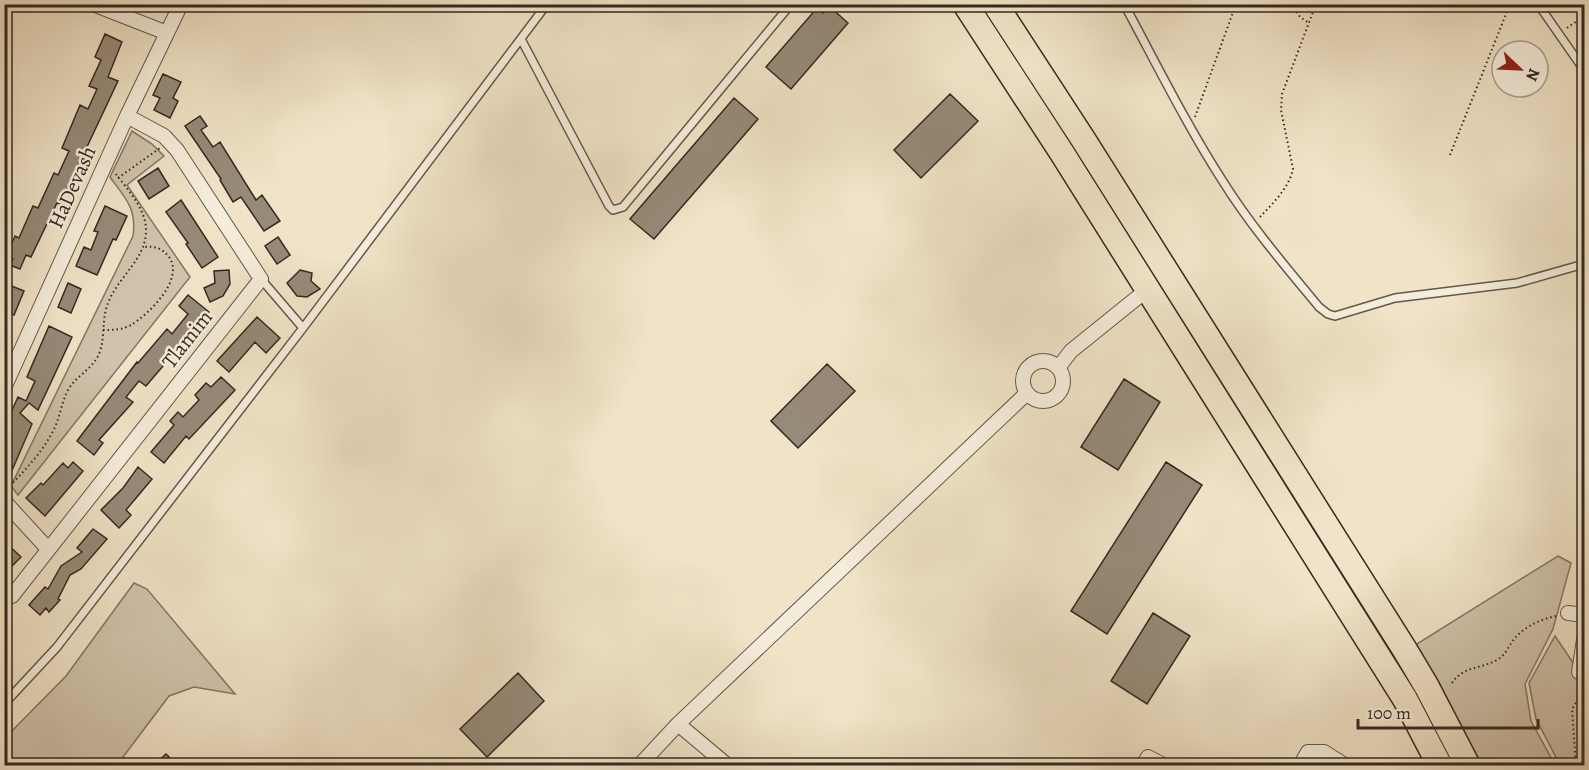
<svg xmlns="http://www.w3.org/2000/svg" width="1589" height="770" viewBox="0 0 1589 770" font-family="Alegreya,serif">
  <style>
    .green { fill: #d0c3ab; stroke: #827666; stroke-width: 1.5 }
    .building { fill: #968a78; stroke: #342922; stroke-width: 1.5 }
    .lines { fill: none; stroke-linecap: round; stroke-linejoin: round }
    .lane-casing { stroke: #63584b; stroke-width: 10 }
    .street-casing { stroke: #63584b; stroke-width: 16 }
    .highway-casing { stroke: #342922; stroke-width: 27 }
    .path { stroke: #342922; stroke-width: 2; stroke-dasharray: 1.5 3; stroke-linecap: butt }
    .lane { stroke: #f5eddb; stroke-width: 7 }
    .street { stroke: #f5eddb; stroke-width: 14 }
    .highway { stroke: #f0e3c7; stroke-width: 24 }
    .labels { text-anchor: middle; stroke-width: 5; stroke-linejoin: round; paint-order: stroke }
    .street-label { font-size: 21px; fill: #342922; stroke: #f5eddb }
  </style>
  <rect width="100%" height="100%" fill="#f0e3c7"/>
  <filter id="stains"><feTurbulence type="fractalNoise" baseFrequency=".00333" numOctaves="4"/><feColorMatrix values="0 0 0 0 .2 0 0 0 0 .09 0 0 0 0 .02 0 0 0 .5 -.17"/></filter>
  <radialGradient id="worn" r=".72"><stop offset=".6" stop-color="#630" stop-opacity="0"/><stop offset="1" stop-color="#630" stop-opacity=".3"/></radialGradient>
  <!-- green -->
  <path class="green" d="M132,131L152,144L164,156L127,185L190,277L18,495L11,486L133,236C137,208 125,198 110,177Z
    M1558,556L1571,563L1553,629L1525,684L1531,721L1555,765H1476L1412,647Z
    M134,583L147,589L235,694L194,687L169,696L117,765H5V738L66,676Z
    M1555,636L1584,679V765H1560L1536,719L1529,683Z"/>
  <!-- building -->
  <path class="building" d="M829,6L848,23L791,89L766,67L817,8L823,13Z
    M105,34L122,42L108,77L118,81L60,204L57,203L31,257L26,255L20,269L10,265L13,259L6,256L15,236L19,238L33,206L38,208L54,173L58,175L69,151L62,148L80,105L88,109L97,89L89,86L101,60L95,57Z
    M163,74L181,82L173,98L178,101L170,118L154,110L160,98L153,95Z
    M950,94L978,121L921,178L894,150Z
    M734,98L758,119L654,239L630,219Z
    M200,116L207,126L201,130L213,147L220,142L256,200L262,195L280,221L264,231L241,197L233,202L220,180L221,179L185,126Z
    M158,168L169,186L149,199L138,181Z
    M181,200L218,257L202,268L186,244L188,243L166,212Z
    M105,206L127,216L116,240L113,239L97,275L76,266L84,247L91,250L98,232L94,231Z
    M278,237L290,255L277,264L265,246Z
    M229,270L230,284L223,296L210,302L204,288L215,283L214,271Z
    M300,270L312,273L311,281L320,289L307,297L297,296L287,283Z
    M4,283L24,291L14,315L4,311Z
    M68,283L81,289L71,313L58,307Z
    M188,295L209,312L146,386L139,381L126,397L133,402L99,440L103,443L94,455L77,441L137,362L138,363L167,329L172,334L188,314L179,306Z
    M257,317L280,338L266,353L255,342L229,372L217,361Z
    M49,326L72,337L38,410L29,403L20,413L32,424L4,489V428L18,397L26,401L35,381L27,377Z
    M827,364L855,391L798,448L771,421Z
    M221,377L235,390L189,439L186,436L164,463L151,452L174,425L170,421L178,412L183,417L199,400L195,395L206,383L211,387Z
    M1124,379L1160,402L1118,470L1081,447Z
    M73,462L83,471L45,516L26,498L41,483L43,485L63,463L68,468Z
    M1166,462L1202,485L1107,634L1071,611Z
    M138,467L152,479L126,510L131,515L119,528L101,510L123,488Z
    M93,529L107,539L81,569L70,575L58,599L60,600L49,612L46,608L40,615L29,605L45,587L48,589L61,566L82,552L77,548Z
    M4,541L21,557L4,574Z
    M1153,613L1190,636L1147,704L1111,681Z
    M518,673L544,701L487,757L460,729Z
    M166,754L177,765H154Z"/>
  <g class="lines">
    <!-- lane casing -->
    <g class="lane-casing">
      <path id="lane" d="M1124,4C1156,63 1186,124 1222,180C1250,225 1285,266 1319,307L1328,314L1335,316L1395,298L1517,283L1584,264
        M1538,4L1584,70
        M521,39L609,206L613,210L623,207L786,10
        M261,279L303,328
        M4,704L57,647L303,328L547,4"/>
    </g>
    <!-- street casing -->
    <g class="street-casing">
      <path id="street" d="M93,4L167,33
        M1023 381a20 20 0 1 1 40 0a20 20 0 1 1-40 0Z
        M1058,368L1071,351L1148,289
        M4,388L127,116L181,4
        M4,501L48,549
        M12,596L261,279L177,150L164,136L127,116
        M1568,613L1584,615
        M1579,672L1584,640
        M678,724L728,766
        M639,766L678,724L1027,393
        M1143,766L1148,757L1165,766
        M1300,766L1308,752H1324L1346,766"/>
    </g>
    <!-- highway casing -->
    <g class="highway-casing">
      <path id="highway" d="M965,4L1062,153L1383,664L1405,699L1440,766
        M995,4L1083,139L1405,650L1427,687L1468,766"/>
    </g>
    <!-- path -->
    <path class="path" d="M1292,4L1300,17L1309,23
      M1567,28L1584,16
      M1195,117L1236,4
      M1450,155L1510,4
      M118,178L160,148
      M1260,217C1273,203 1289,188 1293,169L1281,110L1282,94L1316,4
      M103,330C113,330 122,330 131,325C149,314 185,279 169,257C162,248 155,246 144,247
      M7,489C23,472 41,454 52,433C60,419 61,403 68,390C76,376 90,371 98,356C106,340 101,320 108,303C118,277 145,260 146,232C147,210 128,190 115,173
      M1452,683C1463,666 1481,669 1497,660C1506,655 1509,645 1515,638C1525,626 1542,619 1556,616
      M1578,684L1577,701L1584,721
      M1576,766L1572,709L1577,701"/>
    <!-- lane -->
    <use href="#lane" class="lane"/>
    <!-- street -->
    <use href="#street" class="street"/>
    <!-- highway -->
    <use href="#highway" class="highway"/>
  </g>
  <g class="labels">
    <!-- street labels -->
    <g class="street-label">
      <text transform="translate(72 187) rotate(-66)" y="7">HaDevash</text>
      <text transform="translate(187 339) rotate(-52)" y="7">Tlamim</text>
    </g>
  </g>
  <!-- margin -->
  <rect width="1589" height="770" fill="none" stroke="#f0e3c7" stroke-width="24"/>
  <rect x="6" y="6" width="1577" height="758" fill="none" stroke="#342922" stroke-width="3"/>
  <rect x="12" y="12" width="1565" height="746" fill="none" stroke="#342922" stroke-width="1.5"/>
  <!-- north arrow -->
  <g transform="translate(1520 69) rotate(113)"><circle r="28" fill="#f5eddb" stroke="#a89f91" stroke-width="1.5"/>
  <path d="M0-4.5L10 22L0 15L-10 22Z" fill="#8f2418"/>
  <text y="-9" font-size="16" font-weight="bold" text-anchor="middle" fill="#342922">N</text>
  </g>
  <!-- scale -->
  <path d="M1358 719v9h180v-9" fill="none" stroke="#342922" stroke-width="3"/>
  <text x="1367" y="719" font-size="18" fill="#342922" stroke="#f5eddb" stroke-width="4.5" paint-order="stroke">100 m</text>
  <rect width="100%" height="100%" filter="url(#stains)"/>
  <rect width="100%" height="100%" fill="url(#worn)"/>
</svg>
